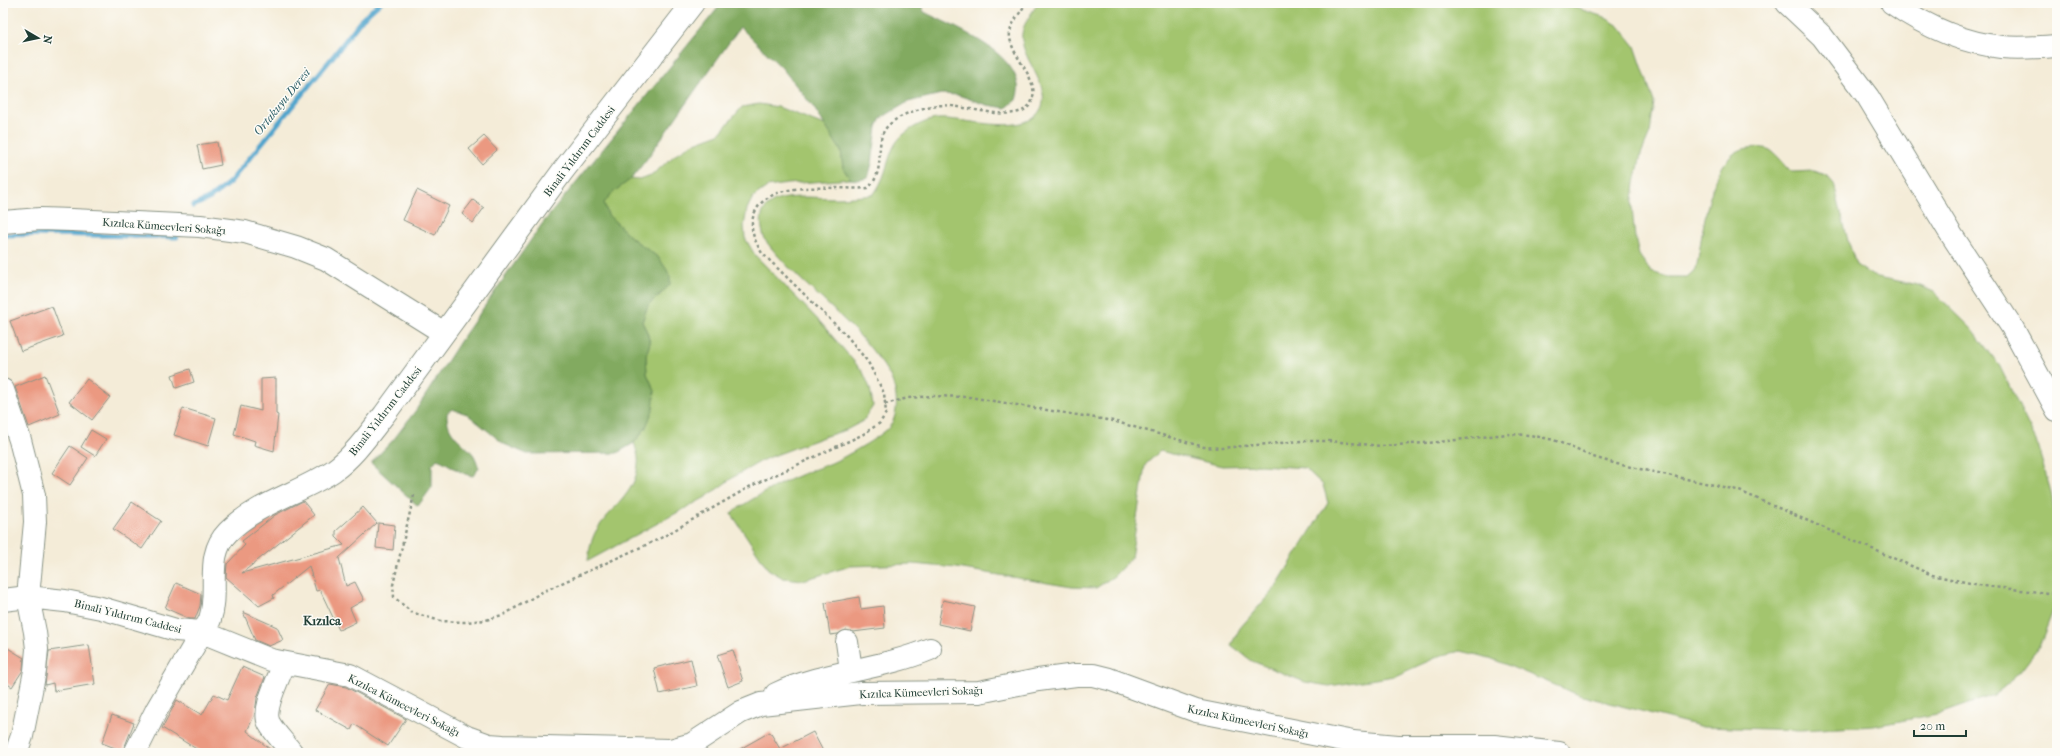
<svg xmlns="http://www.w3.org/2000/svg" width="2060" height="756" viewBox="0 0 2060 756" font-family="'IM FELL French Canon',serif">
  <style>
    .green { fill: #a3c56e; stroke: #618151 }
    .forest { fill: #82aa61; stroke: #50744a }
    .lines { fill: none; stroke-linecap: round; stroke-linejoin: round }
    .stream { stroke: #50a4cc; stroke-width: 5 }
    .building { fill: #eb9981 }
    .minor-casing { stroke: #8a9486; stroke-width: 24 }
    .path { stroke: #8a9486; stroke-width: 2.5; stroke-dasharray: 3 3; stroke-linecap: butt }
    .minor { stroke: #fff; stroke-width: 22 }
    .labels { text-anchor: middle; stroke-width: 3; stroke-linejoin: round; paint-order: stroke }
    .street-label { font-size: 11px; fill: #1f3d34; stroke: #fdfcf7 }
    .water-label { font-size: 12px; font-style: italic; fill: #306169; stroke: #fdfcf7 }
    .quarter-label { font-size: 13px; font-weight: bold; fill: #1f3d34; stroke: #fdfcf7 }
  </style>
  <rect width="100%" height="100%" fill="#fdfcf7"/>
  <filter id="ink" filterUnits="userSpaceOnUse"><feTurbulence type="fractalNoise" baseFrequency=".025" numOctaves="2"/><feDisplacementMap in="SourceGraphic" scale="8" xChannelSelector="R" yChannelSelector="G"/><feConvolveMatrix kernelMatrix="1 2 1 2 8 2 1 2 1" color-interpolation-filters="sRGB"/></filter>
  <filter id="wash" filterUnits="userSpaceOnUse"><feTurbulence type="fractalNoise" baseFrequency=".012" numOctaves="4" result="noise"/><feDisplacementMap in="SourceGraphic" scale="16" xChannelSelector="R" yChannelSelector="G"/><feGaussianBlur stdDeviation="0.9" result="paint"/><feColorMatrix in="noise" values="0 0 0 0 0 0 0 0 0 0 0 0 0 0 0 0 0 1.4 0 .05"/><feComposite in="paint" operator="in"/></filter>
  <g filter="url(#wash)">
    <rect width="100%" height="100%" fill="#f4ecd8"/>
    <!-- green -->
    <path class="green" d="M1038,3H1561L1604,17L1619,26L1635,46L1654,102L1650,133L1641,154L1635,183L1632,208L1635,238L1639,255L1651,272L1668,277H1687L1696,269C1703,238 1708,151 1749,148C1756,147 1764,147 1770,150C1778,155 1785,166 1792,172L1814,171L1826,175L1834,184L1847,237L1856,265L1873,276L1918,285L1934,292L1972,329L1999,365L2036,441L2051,492L2057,528V591L2054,608L2039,647L2016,677L1994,695L1942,713L1874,726L1801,730L1703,727L1579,695L1490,658L1461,651L1442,655L1395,676L1329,686L1305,682L1252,661L1231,645L1240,628L1275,588L1328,503L1323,485L1305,468L1261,465L1222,466L1160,451L1145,465L1131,558L1114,576L1096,588L1072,587L957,568L913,564L851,566L803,580L783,578L768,569L731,513C753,498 776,485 800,475C813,469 827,466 840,459C851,453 884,435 890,426C900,412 897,390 890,376C859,322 802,289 765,240C746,187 804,198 836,198C848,198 861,196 873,195C876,191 879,186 881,182C887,170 890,149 898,140C906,130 925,120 937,119C963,117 1022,137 1039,112C1057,87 1014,55 1023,29C1026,20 1033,11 1038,3Z
      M759,104L778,107L827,126L841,151L843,168L850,179L788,184L767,187L753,197L747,209L744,226L745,238L755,255L821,323L863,372L870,388L873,406L863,421L846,430L826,436L765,459L735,476L706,497L588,561C589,551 591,540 596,531C611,507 636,494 638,464C639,457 636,449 634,443L646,427L655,391L647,374L646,355L650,343L647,332L642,322L648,305L661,294L670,277L659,258L633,239L608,215L604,203L612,193L631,179L640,180L651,176L675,155L692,144L719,134L742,107Z"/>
    <!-- forest -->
    <path class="forest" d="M722,3H922L921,5L924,12C952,26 1013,50 1018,85C1019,90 1017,96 1016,100L1006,108L987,105L958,95L941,94L908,102L881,118L877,127L872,163L868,178L858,180L850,179L843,168L841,151L814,108L782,68L740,27L646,160L631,179L612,193L604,203L608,215L633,239L659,258L667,270L670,277V285L648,305L642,322L647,332L650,343L646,355L647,374L655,391L653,410L646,427L634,443L617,453L527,454L504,444L467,414L452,409L447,413C446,434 461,440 473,454C476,458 477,464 479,468L473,476C459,474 451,464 437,459L432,465V487L418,506L371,463L394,439L416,410L461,340L542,224Z"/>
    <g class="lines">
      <!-- stream -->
      <path class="stream" d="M193,206L210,198L230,182L335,54L362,19L380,3
        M4,235L46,234L177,237"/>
    </g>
    <g id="blocks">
      <!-- building -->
      <path class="building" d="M484,136L497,150L482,164L469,149Z
        M217,142L221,165L202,169L197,145Z
        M417,190L449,206L435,235L403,220Z
        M473,200L484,208L473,223L462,214Z
        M52,306L63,336L21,351L10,321Z
        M190,369L194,382L176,388L172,375Z
        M45,375L60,414L29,427L15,387Z
        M276,378V414L278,415L274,451L254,445L255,441L234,434L241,406L261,411V379Z
        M87,379L110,397L92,420L69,402Z
        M183,408L216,418L208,446L174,435Z
        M91,430L106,439L95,456L81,447Z
        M70,446L88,458L70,485L52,473Z
        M303,501L314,515L242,573L344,545L336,537V531L363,507L377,523L339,558L346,586L355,582L364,600L350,608L356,622L339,630L320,590L316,591L309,566L273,595L274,598L259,606L226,577L227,564L245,545L242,541L275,515Z
        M132,502L161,521L142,549L113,529Z
        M378,523L395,525L393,550L376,548Z
        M176,583L201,594L200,606L195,619H190L165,608Z
        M859,597L861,609L883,606L885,628L853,632L846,630L838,634L830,635L825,603Z
        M943,600L975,607L970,631L938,624Z
        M243,612L277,627L283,640L269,646L255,640Z
        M3,645L24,658L23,670L12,687L3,681Z
        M89,645L95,684L54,691L53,683L45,685L49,651Z
        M733,650L743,681L728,687L717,655Z
        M691,659L697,686L660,694L654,668Z
        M242,667L265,677L257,698L255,714L247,731L275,753H203L162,728L177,700L202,715L214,694L227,700Z
        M330,684L346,687L406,719L388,746L354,724L351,730L315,710Z
        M112,715L134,723L123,751L102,743Z
        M770,732L780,749L813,732L824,753H733Z"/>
    </g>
  </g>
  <g filter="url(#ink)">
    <use href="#blocks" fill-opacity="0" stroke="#8a9486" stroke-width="1"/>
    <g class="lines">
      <!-- minor casing -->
      <g class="minor-casing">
        <path id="minor" d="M1787,3L1822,36L1868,97L1949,231L2012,327L2057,410
          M1892,3C1925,26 1961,43 2002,47C2020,49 2039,47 2057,46
          M3,222L40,219L72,220L200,226L245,232L296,247L326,259L444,333
          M3,390L20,440L34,495L35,522L28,597L35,632L37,649L35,671L22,736L16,753
          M3,600L28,597L65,601L101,608L176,630L202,632C205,628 209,623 210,619C220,590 204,556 228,532C257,503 300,493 333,471C354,456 368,435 384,415L562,172L693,3
          M847,642L851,670
          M284,664C279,678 262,709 269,723C275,734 285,743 292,753
          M776,694C825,671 880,670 930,649
          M135,753L157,709L202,632L271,660L350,675L467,737L489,745L503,746L670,750L692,744L741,712L761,704L861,693L979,692L1038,680L1076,675H1093L1109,679L1196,711L1353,742L1398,746H1494L1559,753"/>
      </g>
      <!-- path -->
      <path class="path" d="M885,404L908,398L932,396L969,397L1113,421L1204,447L1222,448L1302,441H1329L1382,446L1439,442L1507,434L1530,435L1554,440L1593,457L1617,464L1737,490L1932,575L1984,586L2057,594
        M414,495L393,585L394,597L411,612L440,621L465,622L486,620L505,614L544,591L659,539L751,486L862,435L880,423L886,413L884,393L868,362L847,336L762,253C754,240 748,227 755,212C772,177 835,191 868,188C886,172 875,147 884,131C892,117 917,109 932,106C956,100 1017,128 1031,103C1043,79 1007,55 1010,32C1012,22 1021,12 1026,3"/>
      <!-- minor -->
      <use href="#minor" class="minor"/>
    </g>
  </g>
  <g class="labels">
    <!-- street labels -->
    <g class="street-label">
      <text transform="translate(579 151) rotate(-53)" y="4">Binali Yıldırım Caddesi</text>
      <text transform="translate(164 226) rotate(4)" y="4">Kızılca Kümeevleri Sokağı</text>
      <text transform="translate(385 411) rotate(-52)" y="4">Binali Yıldırım Caddesi</text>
      <text transform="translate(128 616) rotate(14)" y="4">Binali Yıldırım Caddesi</text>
      <text transform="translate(921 692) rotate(-2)" y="4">Kızılca Kümeevleri Sokağı</text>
      <text transform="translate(404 705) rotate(27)" y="4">Kızılca Kümeevleri Sokağı</text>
      <text transform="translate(1248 721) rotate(12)" y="4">Kızılca Kümeevleri Sokağı</text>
    </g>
    <!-- water labels -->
    <g class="water-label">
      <text transform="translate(282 102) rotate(-51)" y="4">Ortakuyu Deresi</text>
    </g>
    <!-- quarter labels -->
    <g class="quarter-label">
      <text x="322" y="625">Kızılca</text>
    </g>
  </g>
  <!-- margin -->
  <rect width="2060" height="756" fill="none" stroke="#fdfcf7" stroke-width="16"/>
  <!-- north arrow -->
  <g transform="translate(38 38) rotate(99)" stroke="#fdfcf7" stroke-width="3" paint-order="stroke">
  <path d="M0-3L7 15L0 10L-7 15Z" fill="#1f3d34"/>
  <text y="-6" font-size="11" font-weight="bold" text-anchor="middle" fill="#1f3d34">N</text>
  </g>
  <!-- scale -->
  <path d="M1914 730v6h52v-6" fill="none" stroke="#1f3d34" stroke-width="2"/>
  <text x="1920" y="730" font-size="12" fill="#1f3d34" stroke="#fdfcf7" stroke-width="3" paint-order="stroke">20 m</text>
</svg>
